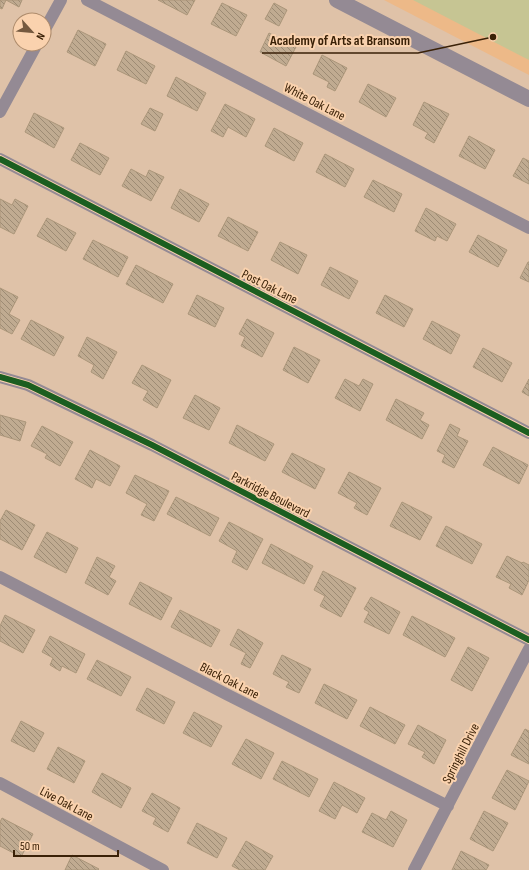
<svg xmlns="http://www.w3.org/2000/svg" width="529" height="870" viewBox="0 0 529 870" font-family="'Sofia Sans Condensed',sans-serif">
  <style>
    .built { fill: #edb988 }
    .grass { fill: #c6c593 }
    .building { fill: url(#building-back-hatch); stroke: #ab967a }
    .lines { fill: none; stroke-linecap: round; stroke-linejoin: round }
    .minor { stroke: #948a94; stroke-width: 12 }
    .tertiary { stroke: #948a94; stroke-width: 16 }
    .cycleway-casing { stroke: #fad2ae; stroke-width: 8 }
    .cycleway { stroke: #1b5e20; stroke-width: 6 }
    .labels { text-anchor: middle; stroke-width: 4; stroke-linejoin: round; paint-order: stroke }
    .street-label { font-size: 13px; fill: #3a2107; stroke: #fad2ae }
    .leader { fill: none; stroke: #3a2107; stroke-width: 1.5 }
    .callout-dot { fill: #3a2107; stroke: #fad2ae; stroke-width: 1.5 }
    .callout-label { font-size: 14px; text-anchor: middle; font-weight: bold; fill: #3a2107; stroke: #fad2ae; stroke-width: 4; stroke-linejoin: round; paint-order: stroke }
  </style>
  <defs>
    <pattern id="building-back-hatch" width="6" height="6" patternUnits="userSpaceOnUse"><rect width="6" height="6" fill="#c0ab91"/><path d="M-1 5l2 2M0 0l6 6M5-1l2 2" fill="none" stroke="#9d8b74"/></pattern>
  </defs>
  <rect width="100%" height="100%" fill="#dfc2a8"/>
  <!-- built -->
  <path class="built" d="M384,0H529V75Z"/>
  <!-- grass -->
  <path class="grass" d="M413,0H529V60Z"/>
  <!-- building -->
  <path class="building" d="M0,0H22L19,7L6,0L2,9L0,8Z
    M158,0H195L187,15Z
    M222,3L247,15L236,36L211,24Z
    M274,3L287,10L279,26L265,19Z
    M78,30L106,44L95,66L67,52Z
    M269,33L296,47L286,66L260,52Z
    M126,51L155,66L146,84L117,70Z
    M322,55L347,68L335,91L327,87L329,82L313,74Z
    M176,77L206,93L197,111L167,96Z
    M368,84L396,98L386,117L359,102Z
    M424,102L449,114L434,143L425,138L428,133L413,125Z
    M225,104L255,119L246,137L228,127L223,137L211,131Z
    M150,108L163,114L155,131L141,124Z
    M34,113L64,128L54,148L25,132Z
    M274,128L303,143L294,161L265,146Z
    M469,136L495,150L485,169L459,156Z
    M80,143L109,158L100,175L71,160Z
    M325,154L354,169L345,187L316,172Z
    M523,158L529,161V184L513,176Z
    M131,169L146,177L149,170L164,177L151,201L122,186Z
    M373,180L402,194L394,212L364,197Z
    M180,189L209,204L199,222L171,208Z
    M0,199L12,205L15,199L28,206L14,234L0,227Z
    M426,208L456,224L447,241L437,236L435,241L415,231Z
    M228,217L258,232L248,251L218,236Z
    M47,218L76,233L66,251L37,236Z
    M478,235L507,250L498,267L469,252Z
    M93,240L128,257L118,277L83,259Z
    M280,242L307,255L298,274L271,260Z
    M528,262H529V282L520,278Z
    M136,265L173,284L163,303L126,284Z
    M330,267L358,281L349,299L321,285Z
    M0,288L18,297L9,314L20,320L12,334L0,328Z
    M197,295L224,308L215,327L188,314Z
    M385,295L413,309L404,327L376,313Z
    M247,319L274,333L262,357L241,346L245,337L239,334Z
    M31,320L64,337L54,356L21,339Z
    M432,321L460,335L451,354L423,339Z
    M87,337L117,352L103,379L91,372L94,365L78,356Z
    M294,347L320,360L308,383L283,370Z
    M483,348L512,363L502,382L473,367Z
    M142,365L171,380L157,408L143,400L148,391L132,383Z
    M345,379L359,386L363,379L373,384L360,411L335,398Z
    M529,379V396L522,392Z
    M195,395L220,408L209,430L183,418Z
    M396,399L424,413L420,420L429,425L422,439L386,420Z
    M0,415L26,422L20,441L0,435Z
    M450,424L460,429L457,436L468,441L454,468L442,462L445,455L437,451Z
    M237,425L274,444L265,461L229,443Z
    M42,426L73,442L60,466L45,458L47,454L31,446Z
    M493,447L528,465L519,484L483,465Z
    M90,450L120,466L110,486L96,479L92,488L75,479Z
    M292,453L325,469L315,489L282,472Z
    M349,472L381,488L367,515L354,508L357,503L338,493Z
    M135,475L169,491L154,521L141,515L147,504L126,493Z
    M176,497L219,518L210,536L167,514Z
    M402,502L432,517L420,540L390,526Z
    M6,510L35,525L22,550L0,539V521Z
    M229,522L263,539L247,570L232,562L237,551L219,541Z
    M446,526L482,544L472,564L436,546Z
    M47,532L78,548L66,573L34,557Z
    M271,544L313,566L304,584L262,563Z
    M507,556L522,563L523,562L529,565V580L522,595L509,588L511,584L496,577Z
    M97,557L115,566L109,577L116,581L108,595L85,583Z
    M323,571L356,588L341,617L320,606L325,596L314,590Z
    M140,582L172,598L161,620L129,604Z
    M371,597L400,612L389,634L364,622L369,612L364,609Z
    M180,610L220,630L211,647L171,627Z
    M5,615L35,630L23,653L0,641V626Z
    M412,616L455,638L445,657L403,635Z
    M238,629L263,643L250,668L241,664L246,653L230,645Z
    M50,636L85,654L76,673L62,666L60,671L50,665L53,658L42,652Z
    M468,647L489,658L472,691L451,680Z
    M282,655L311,669L299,693L286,687L289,682L273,674Z
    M97,660L131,677L121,696L87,679Z
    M324,684L357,700L347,719L315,703Z
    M147,688L175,702L164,724L136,710Z
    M370,707L405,725L395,744L360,726Z
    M194,712L222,726L211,747L183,733Z
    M21,721L44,733L34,752L11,741Z
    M418,725L446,740L434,764L422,757L425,752L408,744Z
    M525,729L529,731V764L511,755Z
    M246,739L274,753L261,779L232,764Z
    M58,747L85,761L74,783L47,769Z
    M282,761L318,779L309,797L273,779Z
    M507,770L529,781L515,810L492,798Z
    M102,773L131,788L121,808L92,792Z
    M334,782L365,798L357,813L342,805L335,819L319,811Z
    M152,793L180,808L168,832L153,824L156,818L142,811Z
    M391,811L407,820L393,847L362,832L372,813L386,820Z
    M484,811L508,823L493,851L470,839Z
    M2,818L33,834L21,857L0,846V822Z
    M197,823L227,838L217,858L187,843Z
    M246,841L273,856L265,870H240L232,866Z
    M461,851L489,865L486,870H452Z
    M72,855L99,869L98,870H65Z"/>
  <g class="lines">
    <!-- minor -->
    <path class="minor" d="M87,0L529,228
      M44,31L61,0
      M0,112L37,44
      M0,159L529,433
      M0,377L28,385L152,445L529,640
      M0,577L226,694L448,806
      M0,783L163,870
      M414,870L529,649"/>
    <!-- tertiary -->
    <path class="tertiary" d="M337,0L529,99"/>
    <!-- cycleway casing -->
    <g class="cycleway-casing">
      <path id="cycleway" d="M0,159L529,433
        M0,377L28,385L152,445L529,640"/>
    </g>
    <!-- cycleway -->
    <use href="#cycleway" class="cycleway"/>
  </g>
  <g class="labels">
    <!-- street labels -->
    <g class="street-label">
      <text transform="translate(315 101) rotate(27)" y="5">White Oak Lane</text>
      <text transform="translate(270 286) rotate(27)" y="5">Post Oak Lane</text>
      <text transform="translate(271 494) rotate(27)" y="5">Parkridge Boulevard</text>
      <text transform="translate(230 680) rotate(27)" y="5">Black Oak Lane</text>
      <text transform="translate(460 753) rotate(-63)" y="5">Springhill Drive</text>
      <text transform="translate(67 803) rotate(28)" y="5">Live Oak Lane</text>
    </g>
  </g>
  <!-- callouts -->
  <path class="leader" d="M493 37L418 53H262"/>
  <circle class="callout-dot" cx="493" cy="37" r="4"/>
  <g class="callout-label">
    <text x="340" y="45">Academy of Arts at Bransom</text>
  </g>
  <!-- north arrow -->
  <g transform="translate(32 32) rotate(117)"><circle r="19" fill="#fad2ae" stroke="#ad8b6b"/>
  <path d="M0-3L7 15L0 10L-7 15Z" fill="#74593f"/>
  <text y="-6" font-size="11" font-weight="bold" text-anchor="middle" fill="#3a2107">N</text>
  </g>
  <!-- scale -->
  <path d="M14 850v6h104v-6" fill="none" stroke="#3a2107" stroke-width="2"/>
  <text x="20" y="850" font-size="12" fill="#3a2107" stroke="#fad2ae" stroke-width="3" paint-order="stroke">50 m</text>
</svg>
